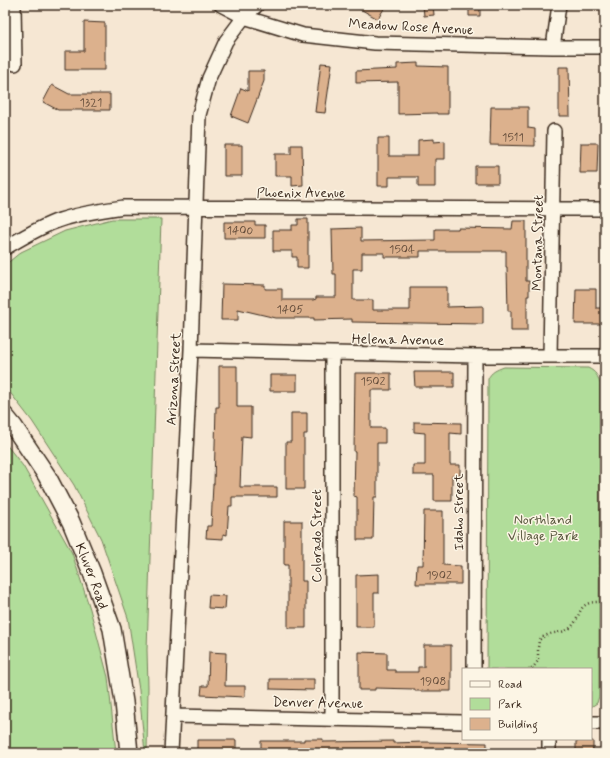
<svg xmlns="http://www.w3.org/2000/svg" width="610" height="758" viewBox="0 0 610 758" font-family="Mynerve,sans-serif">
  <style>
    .green { fill: #b1dd9a; stroke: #76845c }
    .building { fill: #dcb18d; stroke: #3b2a1e }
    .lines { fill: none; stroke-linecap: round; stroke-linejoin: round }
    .minor-casing { stroke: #3b2a1e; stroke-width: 16 }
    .tertiary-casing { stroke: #3b2a1e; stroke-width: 20 }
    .path { stroke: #3b2a1e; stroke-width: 2.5; stroke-dasharray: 1 3; stroke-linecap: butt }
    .minor { stroke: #fcf5e5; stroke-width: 13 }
    .tertiary { stroke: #fcf5e5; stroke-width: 17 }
    .labels { text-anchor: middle; stroke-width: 3; stroke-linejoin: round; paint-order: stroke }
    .number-label { font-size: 12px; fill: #634c3a }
    .street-label { font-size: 14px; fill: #3b2a1e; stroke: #fcf5e5 }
    .park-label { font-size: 14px; fill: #58573d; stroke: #fcf5e5 }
  </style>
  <rect width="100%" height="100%" fill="#f6e7d3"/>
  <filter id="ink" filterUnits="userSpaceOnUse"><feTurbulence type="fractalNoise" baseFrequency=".025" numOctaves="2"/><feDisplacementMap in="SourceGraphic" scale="8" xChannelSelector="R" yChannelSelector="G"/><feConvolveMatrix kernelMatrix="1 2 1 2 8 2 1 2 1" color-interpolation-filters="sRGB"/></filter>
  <g filter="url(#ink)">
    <!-- green -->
    <path class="green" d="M112,219H161L147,650L148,687L147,753H145L139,690L128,618L101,539L74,485L32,421L5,386V265L21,252L65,231Z
      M504,367L588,368C596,372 598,376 600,384L599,696L597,703L591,707V669H487L488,379C491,372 496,370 504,367Z
      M5,443L23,466L72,553L90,609L108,677L116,753H5Z"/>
    <!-- building -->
    <path class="building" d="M353,5H386L378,19Z
      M423,5H433L434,15L424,16Z
      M469,5H480V16H469Z
      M84,22L105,23V70H65V51H84Z
      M321,63L332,64L325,113L315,112Z
      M418,63V66L448,67V114H437V113L398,114V82L356,83V71L397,69V64Z
      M559,67H569L570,116H559Z
      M248,71H264V81L248,123L231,116L241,88L248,91Z
      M52,85L69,94H110V110H58L43,102Z
      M491,107H528V128L535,129V146L490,145Z
      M378,138H389V156H418V140L434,139V142L445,141V159H435V187H418V177H389V186H378Z
      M581,143H598L597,173H580Z
      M224,145H242V176H224Z
      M291,145H302L303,185L292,186V176H275V154H291Z
      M475,166H498V183H475Z
      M298,219H308V268H297V257H292V251H273V230H292V225H298Z
      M513,221H526V281H529V296H527V331H511V311H508L507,267H506V251H420V257H384V253H362V269H353V300H373V310H410V287H447V307L483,306V324L352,322V319L314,320V318H276L238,309V320H221L222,284L265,285V289H282V300H313L316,299V297H336V274H333L332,229L361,228V241L435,240V229H458V228L512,229Z
      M224,222H255V225H265V238H224Z
      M576,289H596V308H605V324H575Z
      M219,366H237V407H251V437L242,436L240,487H277V497H232V506H229L227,535L223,534V539L206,538L207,526H211L213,484H214L216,407H219Z
      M414,372H454V387H415Z
      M355,373H391V390H371V428H385V443H377V497H374L373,540H357V497L354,496L355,452H354Z
      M270,375H297V391H270Z
      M291,413H307V434H304V489H286V442H291Z
      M414,422L461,423V434L450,433V465H460V476H452V501H434V475H413V465H425V433L414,432Z
      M424,511H443V565L461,566V584H416L417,565H423Z
      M284,521H302V581H306V628H288V565H284Z
      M379,574V593H374V627H356V575Z
      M209,595L226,596L225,609L208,608Z
      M424,645H451V691H415V689L375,688V690H359V652L387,653V670H395V672H418V667H424Z
      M209,652L226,653L225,686H245V697L201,695L202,686H208Z
      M270,679H314V690L270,689Z
      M304,739H323V742L393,741V743L424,742L487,743V753H261V741H304Z
      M197,740H236V753H197Z
      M576,741H593V753H576Z"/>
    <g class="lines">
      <!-- minor casing -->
      <g class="minor-casing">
        <path id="minor" d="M14,5L15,64
          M221,5L244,17L303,35L375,43L553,47H605
          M553,47L559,5
          M5,248C22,238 41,226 60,220C81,213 103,210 124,207L605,209
          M191,350L475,356H605
          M332,353V718
          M550,356L554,131
          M474,669L475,356
          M173,716L463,722
          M591,723H605
          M549,739V753
          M171,753L191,350L199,115L209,78L226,41L244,17L257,5"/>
      </g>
      <!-- tertiary casing -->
      <g class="tertiary-casing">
        <g id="tertiary">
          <path id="s1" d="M5,416L14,427L47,476L71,522L92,573L112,629L124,702L129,753"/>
        </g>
      </g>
      <!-- path -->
      <path class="path" d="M532,669L538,661V648L539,640C542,638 544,636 547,635C554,632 563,633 569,629C583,618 575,601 600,602"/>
      <!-- minor -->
      <use href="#minor" class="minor"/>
      <!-- tertiary -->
      <use href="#tertiary" class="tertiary"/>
    </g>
  </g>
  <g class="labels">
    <!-- number labels -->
    <g class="number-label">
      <text x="91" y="106">1321</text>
      <text x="513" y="141">1511</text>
      <text x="240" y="234">1400</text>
      <text x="402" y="253">1504</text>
      <text x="290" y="313">1405</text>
      <text x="373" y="385">1502</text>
      <text x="439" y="579">1902</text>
      <text x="433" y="685">1908</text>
    </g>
    <!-- street labels -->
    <g class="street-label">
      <text transform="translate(411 26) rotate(3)" y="5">Meadow Rose Avenue</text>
      <text x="301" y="197">Phoenix Avenue</text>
      <text transform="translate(537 243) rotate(-89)" y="5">Montana Street</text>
      <text transform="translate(398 339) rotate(1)" y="5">Helena Avenue</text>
      <text transform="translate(173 379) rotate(-87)" y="5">Arizona Street</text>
      <text transform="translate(458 512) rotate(-90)" y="5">Idaho Street</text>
      <text transform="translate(316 536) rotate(-90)" y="5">Colorado Street</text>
      <text dy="5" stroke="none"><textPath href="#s1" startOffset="183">Kluver Road</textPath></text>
      <text transform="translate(318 702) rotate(1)" y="5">Denver Avenue</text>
    </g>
    <!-- park labels -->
    <g class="park-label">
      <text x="543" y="524">Northland<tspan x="543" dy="16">Village Park</tspan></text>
    </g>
  </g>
  <!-- margin -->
  <rect width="610" height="758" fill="none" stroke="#fcf5e5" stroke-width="20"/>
  <rect x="10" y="10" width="590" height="738" fill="none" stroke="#3b2a1e" stroke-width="1.5" filter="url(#ink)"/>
  <!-- legend -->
  <rect x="462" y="668" width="130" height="72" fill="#fcf5e5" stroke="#afa495"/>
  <rect x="470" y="681" width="20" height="6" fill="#fcf5e5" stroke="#afa495"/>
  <text x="498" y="688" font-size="12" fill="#3b2a1e">Road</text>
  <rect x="470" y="698" width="20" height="12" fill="#b1dd9a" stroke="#afa495"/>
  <text x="498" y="708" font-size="12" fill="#3b2a1e">Park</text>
  <rect x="470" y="718" width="20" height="12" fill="#dcb18d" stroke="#afa495"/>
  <text x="498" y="728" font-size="12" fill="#3b2a1e">Building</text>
</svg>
